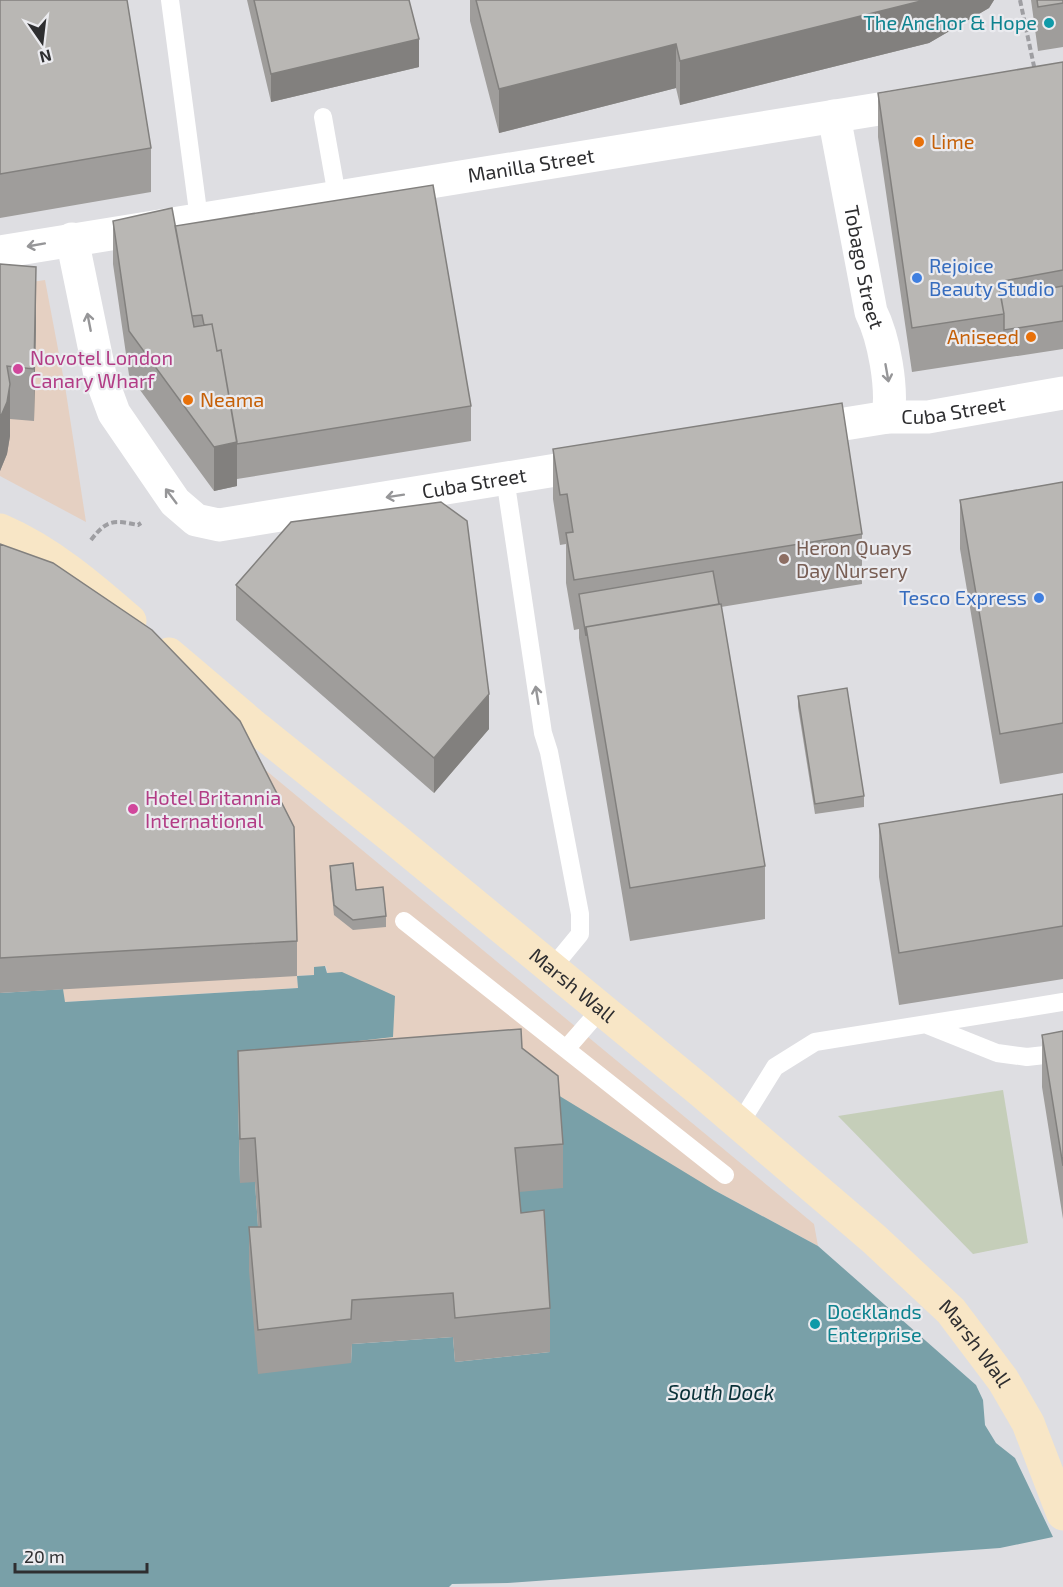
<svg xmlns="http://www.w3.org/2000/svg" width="1063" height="1587" viewBox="0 0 1063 1587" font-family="'Exo 2',sans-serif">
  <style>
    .commercial { fill: #e5d0c2 }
    .green { fill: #c5ceb9 }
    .water { fill: #79a0a8 }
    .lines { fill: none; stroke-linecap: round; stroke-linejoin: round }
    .path { stroke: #9e9ea2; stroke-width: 4; stroke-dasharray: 6 3; stroke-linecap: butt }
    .lane { stroke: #fff; stroke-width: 18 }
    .street { stroke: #fff; stroke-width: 33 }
    .secondary { stroke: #f8e6c6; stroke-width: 33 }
    .wall { fill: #9f9d9b }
    .shaded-wall { fill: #82807e }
    .building { fill: #b9b7b4; stroke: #82807e; stroke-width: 1.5 }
    .oneway { stroke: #969698 }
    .culture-dot { fill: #0f9aa8; stroke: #ebebef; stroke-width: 2 }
    .food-dot { fill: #e8710a; stroke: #ebebef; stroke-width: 2 }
    .shop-dot { fill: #3f7fe0; stroke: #ebebef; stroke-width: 2 }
    .hotel-dot { fill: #d1479c; stroke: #ebebef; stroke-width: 2 }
    .education-dot { fill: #8d6e63; stroke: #ebebef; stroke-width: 2 }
    .labels { text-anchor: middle; stroke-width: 4.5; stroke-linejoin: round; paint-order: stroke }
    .culture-label { font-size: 20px; fill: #0d838f; stroke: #ebebef; text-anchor: end }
    .food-label { font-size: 20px; fill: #c56008; stroke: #ebebef; text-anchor: start }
    .street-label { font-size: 20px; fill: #2e2e30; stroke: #ebebef }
    .shop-label { font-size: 20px; fill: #366cbe; stroke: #ebebef; text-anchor: start }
    .hotel-label { font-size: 20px; fill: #b23c85; stroke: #ebebef; text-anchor: start }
    .education-label { font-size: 20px; fill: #785e54; stroke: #ebebef; text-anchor: start }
    .water-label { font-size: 21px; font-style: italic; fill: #093138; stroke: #ebebef }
  </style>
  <rect width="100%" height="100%" fill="#dedee2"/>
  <!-- commercial -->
  <path class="commercial" d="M45,280L65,386L86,522L0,476V287Z
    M0,566L54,595L814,1224L818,1246L714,1190L550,1352L455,1362L453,1337L352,1343L351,1363L258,1374L249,1271L255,1182L240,1183L238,1095L245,1054L327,973L326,966L314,975L297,976L299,988L64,1002Z"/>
  <!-- green -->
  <path class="green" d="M1003,1090L1028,1243L973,1254L838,1116Z"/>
  <!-- water -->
  <path class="water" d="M325,966L327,973L342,972L395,996L393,1037L245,1054L238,1095L240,1182H255L261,1271L351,1363L352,1344L453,1337L455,1362L550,1352L521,1256L515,1192L553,1092L714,1190L818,1246L976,1385L983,1400L985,1425L996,1443L1015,1458L1053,1537L1000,1548L508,1583L452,1584L449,1587H0V993L63,989L65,1002L298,988L297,976L314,975V967Z"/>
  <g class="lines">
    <!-- path -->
    <path class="path" d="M1020,0L1035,71
      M91,540C107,519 114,520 138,525L141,523"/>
    <!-- lane -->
    <path class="lane" d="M170,0L199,219
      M323,117L337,196
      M505,478L543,733L549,752L580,914V934L552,968
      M404,921L725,1175
      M927,1025L997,1053L1027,1057L1063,1053
      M566,1049L601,1009
      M739,1125L775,1067L815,1042L1063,1002"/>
    <!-- street -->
    <g class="street">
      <path id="s1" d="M834,116L871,312C884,338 893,388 888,417"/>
      <path id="s2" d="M72,239L100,375L114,413L175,502L196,520L219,525L599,463"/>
      <path id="s3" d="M0,252L922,102"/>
      <path id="s4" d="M801,431L888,417H928L1063,393"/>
    </g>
    <!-- secondary -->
    <g class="secondary">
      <path d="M0,530C49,551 90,586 130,621"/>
      <path id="s5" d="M169,654L256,728L392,837L702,1092L874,1239L951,1311L1003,1380L1028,1423L1063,1514"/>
    </g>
  </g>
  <!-- wall -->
  <path class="wall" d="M0,0L151,148V192L0,218Z
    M247,0H409L419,67L271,102Z
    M470,0H994L989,8L929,43L680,105L676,88L499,133L470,21Z
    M1031,0H1063V47L1038,51Z
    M1063,62V349L912,372L878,137V93Z
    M113,221L471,406V441L237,479V486L214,491L129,375L113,264Z
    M0,264L36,320L34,421L10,419V436L7,454L0,471Z
    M553,449L862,534V584L721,607L765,866V919L630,941L579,638V629L574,630L566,583V544L560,545L553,499Z
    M1063,482V773L1000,784L960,549V500Z
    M0,544L297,941V976L0,993Z
    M236,585L489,729L434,793L236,620Z
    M798,696L864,796V807L815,814L798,707Z
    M1063,794V979L899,1005L879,877V824Z
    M330,866L386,916V927L353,930L334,915L330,876Z
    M1063,1031V1219L1042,1087V1035Z
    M522,1048L563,1144V1188L519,1192L521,1213L550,1308V1352L455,1362L453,1337L352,1344L351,1363L258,1374L249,1271V1227H258L255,1182L240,1183L238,1095V1051Z"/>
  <!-- shaded-wall -->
  <path class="shaded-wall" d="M925,0H994L989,8L929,43L680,105V61Z
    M419,39V67L271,102V74Z
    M676,44V88L499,133V89Z
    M36,267V320L34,421V369Z
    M10,384V436L7,454L0,471V418Z
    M237,442V486L214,491V447Z
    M489,694V729L434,793V758Z"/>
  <!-- building -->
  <path class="building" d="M0,0H127L151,148L0,174Z
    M254,0H409L419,39L271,74Z
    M476,0H925L680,61L676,44L499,89Z
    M1037,0H1063V3L1038,7Z
    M1063,62V270L998,282L1004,314L912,328L878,93Z
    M433,185L471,406L237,444L221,350L217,351L212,324L204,325L202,315L192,316L175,226Z
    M172,208L194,327L212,324L217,351L221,350L237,442L214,447L129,331L113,221Z
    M0,264L36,267L34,369L7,366L10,384L7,402L0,418Z
    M1063,286V321L1004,330V314L1001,297Z
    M842,403L862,534L574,580L566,533L573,532L567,494L560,495L553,449Z
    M1063,482V723L1000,734L960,500Z
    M441,502L467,521L489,694L434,758L236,585L291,522Z
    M0,544L53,563L152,630L240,721L294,827L297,941L0,958Z
    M713,571L719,604L586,627V636L579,594Z
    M721,604L765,866L630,888L586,627Z
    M847,688L864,796L815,804L798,696Z
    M1063,794V926L899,953L879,824Z
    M353,863L356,890L383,887L386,916L353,920L334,905L330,866Z
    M521,1029L522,1048L558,1076L563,1144L515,1148L521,1213L544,1210L550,1308L455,1318L453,1293L352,1300L351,1319L258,1330L249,1227H261L255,1138L240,1139L238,1051Z
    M1063,1031V1166L1042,1035Z"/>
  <!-- one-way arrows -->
  <defs><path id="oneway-shaft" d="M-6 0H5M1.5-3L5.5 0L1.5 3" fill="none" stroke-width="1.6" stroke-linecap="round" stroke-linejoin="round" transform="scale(1.5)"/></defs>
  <g class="oneway">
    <use href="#oneway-shaft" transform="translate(36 245) rotate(170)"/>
    <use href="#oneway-shaft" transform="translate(89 322) rotate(-101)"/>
    <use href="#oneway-shaft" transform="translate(887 373) rotate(80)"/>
    <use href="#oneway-shaft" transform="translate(171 496) rotate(-127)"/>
    <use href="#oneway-shaft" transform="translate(395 496) rotate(171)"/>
    <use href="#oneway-shaft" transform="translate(537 695) rotate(-99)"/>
  </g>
  <!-- markers -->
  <g class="culture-dot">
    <circle cx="1049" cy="23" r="6"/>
    <circle cx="815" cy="1324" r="6"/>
  </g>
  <g class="food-dot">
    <circle cx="919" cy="142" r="6"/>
    <circle cx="1031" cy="337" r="6"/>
    <circle cx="188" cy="400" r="6"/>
  </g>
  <g class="shop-dot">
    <circle cx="917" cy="278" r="6"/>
    <circle cx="1039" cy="598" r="6"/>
  </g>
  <g class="hotel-dot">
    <circle cx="18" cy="369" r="6"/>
    <circle cx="133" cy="809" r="6"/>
  </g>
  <circle class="education-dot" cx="784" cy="559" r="6"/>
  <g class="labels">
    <!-- culture labels -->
    <g class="culture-label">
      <text x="1037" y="30">The Anchor &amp; Hope</text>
      <text x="827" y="1319" text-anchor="start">Docklands<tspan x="827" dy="23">Enterprise</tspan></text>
    </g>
    <!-- food labels -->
    <g class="food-label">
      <text x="931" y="149">Lime</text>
      <text x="1019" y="344" text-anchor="end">Aniseed</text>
      <text x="200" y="407">Neama</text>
    </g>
    <!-- street labels -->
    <g class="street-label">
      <text dy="7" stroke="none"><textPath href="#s3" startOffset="538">Manilla Street</textPath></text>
      <text dy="7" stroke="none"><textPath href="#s1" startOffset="154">Tobago Street</textPath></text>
      <text dy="7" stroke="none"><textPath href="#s4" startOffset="154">Cuba Street</textPath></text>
      <text dy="7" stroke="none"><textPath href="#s2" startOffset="597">Cuba Street</textPath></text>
      <text dy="7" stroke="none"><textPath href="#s5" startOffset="522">Marsh Wall</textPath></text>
      <text dy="7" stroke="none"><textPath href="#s5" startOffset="1062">Marsh Wall</textPath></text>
    </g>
    <!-- shop labels -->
    <g class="shop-label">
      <text x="929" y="273">Rejoice<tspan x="929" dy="23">Beauty Studio</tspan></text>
      <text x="1027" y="605" text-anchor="end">Tesco Express</text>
    </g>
    <!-- hotel labels -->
    <g class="hotel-label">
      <text x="30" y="365">Novotel London<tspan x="30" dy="23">Canary Wharf</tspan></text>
      <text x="145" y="805">Hotel Britannia<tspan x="145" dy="23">International</tspan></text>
    </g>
    <!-- education labels -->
    <g class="education-label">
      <text x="796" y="555">Heron Quays<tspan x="796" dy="23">Day Nursery</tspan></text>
    </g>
    <!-- water labels -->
    <g class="water-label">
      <text x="721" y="1400">South Dock</text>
    </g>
  </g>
  <!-- north arrow -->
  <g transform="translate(42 42) rotate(166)" stroke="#ebebef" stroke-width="4.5" paint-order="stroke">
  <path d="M0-4.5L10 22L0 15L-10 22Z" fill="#2e2e30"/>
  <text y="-9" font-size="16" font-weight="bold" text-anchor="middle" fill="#2e2e30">N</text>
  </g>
  <!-- scale -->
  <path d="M15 1563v9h132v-9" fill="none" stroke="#2e2e30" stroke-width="3"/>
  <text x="24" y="1563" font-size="18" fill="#2e2e30" stroke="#ebebef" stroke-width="4.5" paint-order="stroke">20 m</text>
</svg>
